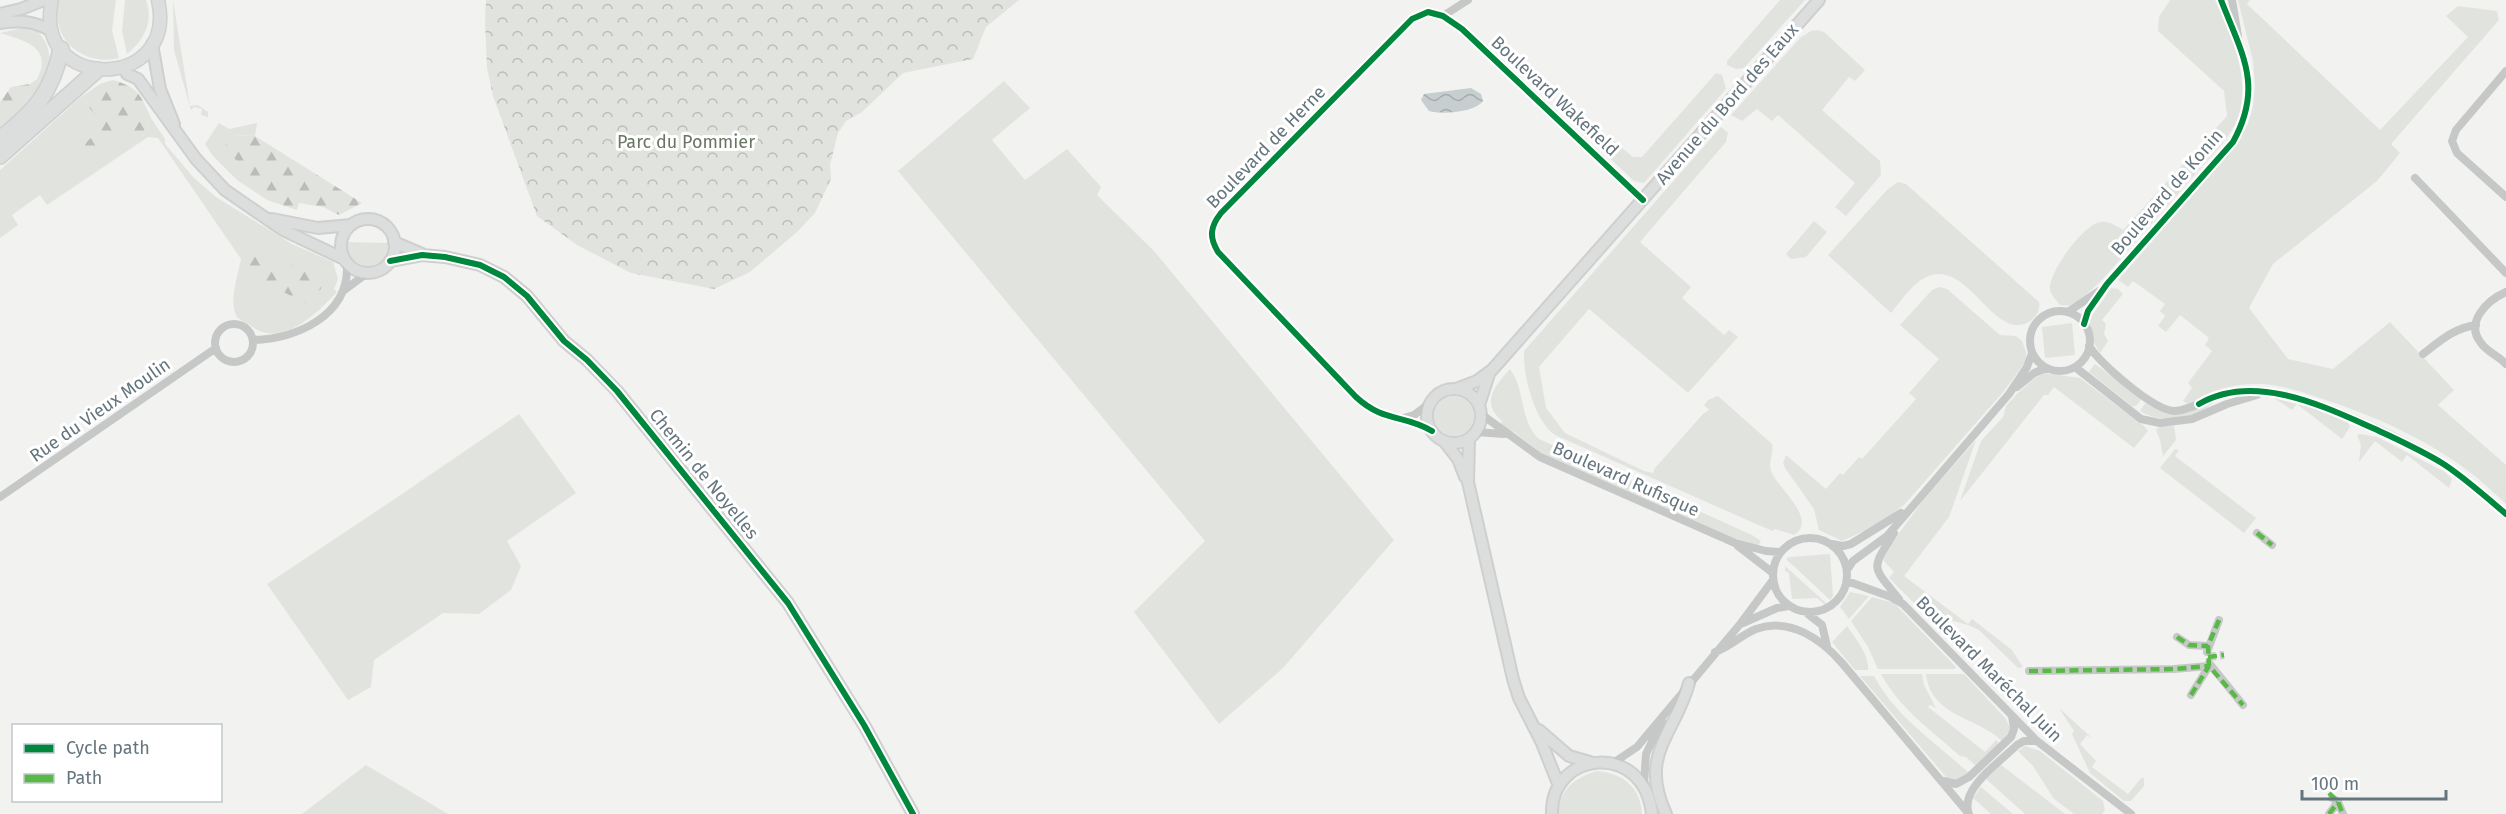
<svg xmlns="http://www.w3.org/2000/svg" width="2506" height="814" viewBox="0 0 2506 814" font-family="'Fira Sans',sans-serif">
  <style>
    .grass { fill: #e1e4de }
    .forest { fill: url(#forest-firs) }
    .park { fill: url(#park-crowns) }
    .water { fill: url(#water-waves) }
    .lines { fill: none; stroke-linecap: round; stroke-linejoin: round }
    .street-tunnel { stroke: #c8ccce; stroke-width: 8; stroke-dasharray: 8 4; stroke-linecap: butt }
    .secondary-casing { stroke: #cfcfcf; stroke-width: 14 }
    .primary-casing { stroke: #cfd0d0; stroke-width: 15 }
    .highway-casing { stroke: #cecfcf; stroke-width: 18 }
    .street { stroke: #c6c8c8; stroke-width: 8 }
    .secondary { stroke: #dcdddd; stroke-width: 10 }
    .primary { stroke: #dcdddd; stroke-width: 12 }
    .highway { stroke: #dcdddd; stroke-width: 15 }
    .quiet { stroke: #58b947; stroke-width: 4.5; stroke-dasharray: 9 4.5; stroke-linecap: butt }
    .cycleway-casing { stroke: #fff; stroke-width: 10 }
    .cycleway { stroke: #00873e; stroke-width: 6 }
    .labels { text-anchor: middle; stroke-width: 6; stroke-linejoin: round; paint-order: stroke }
    .street-label { font-size: 18px; fill: #65757e; stroke: #fff }
    .park-label { font-size: 18px; fill: #697663; stroke: #fff }
  </style>
  <defs>
    <pattern id="forest-firs" width="22" height="20" patternUnits="userSpaceOnUse" patternTransform="scale(1.5)"><rect width="22" height="20" fill="#e1e4de"/><path d="M5 1l3.5 6h-7zM16 11l3.5 6h-7z" fill="#babdb9"/></pattern>
    <pattern id="park-crowns" width="20" height="18" patternUnits="userSpaceOnUse" patternTransform="scale(1.5)"><rect width="20" height="18" fill="#e1e4de"/><path d="M2 6a3 3 0 1 1 6 0M12 15a3 3 0 1 1 6 0" fill="none" stroke="#babdb9"/></pattern>
    <pattern id="water-waves" width="16" height="10" patternUnits="userSpaceOnUse" patternTransform="scale(1.5)"><rect width="16" height="10" fill="#c6cecf"/><path d="M0 5q4-4 8 0t8 0" fill="none" stroke="#a4acad"/></pattern>
  </defs>
  <rect width="100%" height="100%" fill="#f2f2f1"/>
  <!-- grass -->
  <path class="grass" d="M60,0H116L112,30L119,58C83,67 48,38 60,0Z
    M125,0H146C154,21 144,41 127,54L122,31Z
    M173,0L190,106L198,105L208,112V117L201,115L202,109L194,107L191,110L174,50Z
    M1780,0H1805L1744,68L1736,69L1727,65V61Z
    M2170,0H2215C2232,35 2251,79 2238,118C2235,127 2228,135 2223,143L2102,280L2074,306L2060,305C2057,301 2051,295 2050,290C2047,274 2085,222 2101,222C2109,221 2116,226 2123,230L2227,116L2224,91L2158,31L2159,17Z
    M2238,0H2250L2247,4L2380,130L2468,37L2446,16L2458,6L2497,11L2499,20L2391,144L2400,153L2377,181L2273,264L2249,308L2288,359L2333,369L2390,322L2454,390L2438,405L2506,465V504C2496,495 2486,485 2475,476C2429,440 2375,416 2320,398C2302,392 2281,385 2262,384C2236,383 2209,389 2189,405L2183,401L2192,388L2188,383L2212,351L2205,345L2209,338L2180,315L2166,332L2158,326L2165,316L2160,311L2165,304L2133,281L2128,287L2118,280L2233,149L2248,124L2253,106L2255,85L2253,61Z
    M22,28L38,32C53,48 52,66 42,84L37,79C54,47 23,40 0,33Z
    M1818,30L1824,32L1865,70L1855,81L1849,77L1822,110L1880,161L1881,175L1846,216L1835,207L1855,183L1778,115L1772,121L1757,109L1742,121L1731,115L1800,38L1811,31Z
    M1716,73L1722,75L1726,89L1644,183L1634,181L1596,145L1597,138L1608,136L1633,157H1642Z
    M1004,81L1030,108L992,140L1025,180L1067,149L1101,187L1097,195L1154,251L1394,540L1283,668L1219,724L1134,612L1205,541L898,171Z
    M81,97L105,126L83,145L114,136H143L151,118L165,139V144L194,178L216,197L292,244L333,262L338,279L334,289L337,292C316,314 282,349 251,326C246,322 239,321 236,315C229,300 238,275 241,259L158,138L148,137L47,205L40,195L12,215L18,225L0,238V170Z
    M219,123L229,129L257,123L255,136L233,135L246,168L237,180L213,156L205,144Z
    M1721,127L1728,133L1726,142L1640,242L1691,287L1682,298L1724,335L1729,330L1738,337L1688,393L1589,309L1539,367L1546,408L1565,433L1644,471L1653,473L1655,468L1703,414L1709,410L1704,405L1708,400L1718,396L1772,444C1774,453 1768,461 1771,471C1777,488 1819,519 1794,535L1775,529L1773,531L1754,523L1555,435C1534,420 1523,376 1524,351Z
    M1898,182L1906,184L2039,302C2042,318 2023,330 2008,323C1984,313 1962,267 1932,275C1915,279 1902,300 1891,313L1828,255L1887,190Z
    M1814,221L1827,232L1806,257L1791,259L1786,254Z
    M347,242L388,243C391,275 344,274 347,242Z
    M1939,287L1947,289L2000,335L2016,336L2022,341L2026,352V361L2004,391L1904,505L1866,533L1864,531L1842,541L1819,530L1814,509L1785,468L1783,463L1786,455L1826,489L1840,473L1843,475L1859,457L1862,459L1916,399L1909,393L1939,359L1900,325L1932,290Z
    M2111,288L2118,289L2123,294L2102,320L2106,324L2104,334L2108,341L2100,353L2094,343L2089,320Z
    M2072,323L2075,355L2045,358L2042,327Z
    M2095,364L2140,397L2141,400L2136,406H2132L2089,372Z
    M1510,369C1526,390 1519,421 1539,439L1752,535L1761,541L1758,546L1740,541L1544,455L1514,432L1500,425L1502,421C1480,402 1495,386 1510,369Z
    M2044,373L2080,378L2144,426L2148,431L2134,448L2054,387L2048,395H2044L1960,501L1981,441L2003,417L2006,406L2017,394L2036,377Z
    M1434 416a20 20 0 1 1 40 0a20 20 0 1 1-40 0Z
    M2274,398L2327,412L2347,420L2350,427L2342,439L2297,404L2292,410Z
    M2216,400C2198,420 2163,425 2140,411L2146,402L2163,411Z
    M519,414L576,493L507,541L521,566L511,590L479,614L443,613L374,660L371,687L348,700L267,584L399,496Z
    M2160,426H2174L2176,440L2163,456L2160,440L2156,430Z
    M2360,434L2377,437L2445,472L2452,479L2449,488L2407,455L2402,462L2375,441L2359,462L2361,445L2357,435Z
    M1976,440L1949,517L1904,576L1968,624L1972,619L2012,650L2023,667L2018,668L1979,630L1968,625L1927,614L1921,610L1889,578L1894,572L1884,561L1882,556L1925,498Z
    M2175,449L2179,450L2175,456L2256,518L2244,533L2160,468Z
    M1830,554L1833,596L1830,600L1786,559L1789,557Z
    M1785,566L1826,603L1824,604L1817,598L1792,599L1789,573L1785,571Z
    M1850,592L1869,596L1849,619L1840,607Z
    M1872,597L1894,603L1956,667L1955,669H1878L1868,647L1851,621Z
    M1847,626C1855,637 1870,656 1868,670H1855L1832,642Z
    M1881,674H1922L1924,685L1936,708L1930,705L1928,707L1985,752L1996,740L1999,743L1976,766L1966,757L1960,756C1932,731 1899,708 1881,674Z
    M1926,674H1964L2006,719L2010,728L2007,736L2002,741C1976,716 1931,717 1926,674Z
    M1860,676H1874C1895,716 1936,743 1969,773L1955,781L1947,778Z
    M2059,708L2093,739L2087,735L2080,744L2096,761L2092,767L2128,794L2142,777L2144,779V786L2131,801H2124L2090,773L2072,734L2074,731Z
    M2025,746L2040,751L2103,801L2105,810L2102,814H2074L2054,799L2033,766L2018,751Z
    M2000,764L2065,814H2025L1986,779Z
    M366,765L448,814H302Z
    M1597,771C1622,773 1641,787 1642,814H1559C1558,790 1576,777 1597,771Z
    M1981,787L2013,814H1991L1973,798Z"/>
  <!-- forest -->
  <path class="forest" d="M37,79L42,84L13,118L0,129V102L11,87L30,84Z
    M113,80C138,87 141,95 151,118L143,136H114L88,154L83,145L104,126L81,97L100,84Z
    M232,135L255,136L362,203L339,215L323,207L299,203L297,210L267,200L237,180L245,168L224,149Z
    M259,253L279,255L283,259L282,270L288,273L292,265L298,263L315,269L324,283L320,290L310,293L306,303L283,292V283L281,282L278,286H259L244,264Z"/>
  <!-- park -->
  <path class="park" d="M486,0H1019L986,27L973,59L903,73L862,112L846,121L838,133L830,165L831,179L815,213L797,232L750,272L714,289L631,273L577,245L537,216L493,96L487,68L485,22Z"/>
  <!-- water -->
  <path class="water" d="M1471,88L1481,94L1483,101C1475,112 1442,115 1429,111L1421,100L1424,94Z"/>
  <g class="lines">
    <!-- street-tunnel -->
    <path class="street-tunnel" d="M2208,657L2224,655"/>
    <!-- secondary casing -->
    <g class="secondary-casing">
      <path id="secondary" d="M0,14L21,9L44,0
        M0,23C21,20 33,21 52,31
        M152,44L160,89L174,124
        M124,67L127,74L138,79L196,159L225,190L283,230L344,259
        M341 246a27 27 0 1 1 54 0a27 27 0 1 1-54 0Z
        M272,219L318,228L351,225
        M394,242L422,254
        M390,261L422,255L445,257L480,265L504,277L527,296L564,341L587,360L617,391L788,603L864,725L913,814
        M1456,389L1477,381L1492,370L1819,0
        M1427 416a27 27 0 1 1 54 0a27 27 0 1 1-54 0Z
        M1479,405L1489,374
        M1469,439L1468,482L1513,679L1519,698L1541,741L1559,786
        M1444,441L1458,459L1465,477
        M1539,730L1569,756L1590,762
        M1552,814C1550,751 1644,740 1652,814
        M1666,814C1638,754 1675,735 1689,683"/>
    </g>
    <!-- primary casing -->
    <g class="primary-casing">
      <path id="primary" d="M52,0C31,93 179,92 158,0"/>
    </g>
    <!-- highway casing -->
    <g class="highway-casing">
      <path id="highway" d="M0,139C34,112 52,93 61,49
        M0,156L97,70"/>
    </g>
    <!-- street -->
    <path class="street" d="M2232,0L2238,36
      M1443,16L1468,0
      M2506,71L2456,130L2452,141L2457,153L2506,197
      M2415,178L2506,273
      M343,291L366,274
      M2506,292C2488,300 2464,322 2481,343C2487,352 2499,356 2506,364
      M2030 341a30 30 0 1 1 60 0a30 30 0 1 1-60 0Z
      M2068,312L2099,291
      M2084,324L2088,311L2107,284L2233,142C2264,86 2242,54 2221,0
      M215 343a19 19 0 1 1 38 0a19 19 0 1 1-38 0Z
      M253,340C296,339 349,316 347,265
      M2089,346C2101,364 2154,411 2175,411C2191,410 2204,400 2218,395C2240,387 2273,391 2295,397C2339,410 2407,440 2445,465C2467,480 2486,497 2506,514
      M2423,354C2440,341 2454,328 2476,325
      M2075,367L2141,419L2160,423L2192,419L2227,404L2257,395
      M2017,387L2034,373L2046,368
      M1481,414L1540,457L1735,543L1766,551L1781,552
      M1400,419L1414,415L1429,404
      M1432,431C1404,414 1384,423 1356,397L1218,252C1209,237 1210,227 1221,213L1412,19L1428,12L1443,16L1462,29L1643,200
      M1476,432L1504,434
      M0,497L216,348
      M1894,533C1871,570 1871,565 1899,599
      M2257,533L2272,545
      M1773 575a37 37 0 1 1 74 0a37 37 0 1 1-74 0Z
      M1832,544L1843,546L1851,544L1901,513
      M1738,546L1773,573
      M1847,570L1853,561L1887,536L2009,394L2027,367L2032,353
      M1847,581L1891,597L1903,604L2037,741L2131,814
      M1808,614L1822,625L1827,646
      M1743,623L1777,608L1789,606
      M2177,637L2189,645L2208,646
      M1715,652C1730,647 1741,635 1756,629C1790,617 1821,639 1842,663L1969,814
      M2207,652L2219,620
      M2209,663L2243,705
      M2029,671L2174,669L2209,666
      M2191,695L2209,666
      M1613,763L1637,747L1741,623L1773,580
      M1944,781L1956,784L1969,777L2011,737L2014,729L2012,716
      M1644,784L1646,754L1662,721
      M2332,798L2338,802L2343,814
      M1968,811C1962,787 2001,761 2017,745L2024,741H2037
      M2329,814L2338,802"/>
    <!-- secondary -->
    <use href="#secondary" class="secondary"/>
    <!-- primary -->
    <use href="#primary" class="primary"/>
    <!-- highway -->
    <use href="#highway" class="highway"/>
    <!-- quiet -->
    <path class="quiet" d="M2257,533L2272,545
      M2219,620L2208,646L2209,666L2243,705
      M2177,637L2189,645L2208,646
      M2208,657L2224,655
      M2029,671L2174,669L2209,666
      M2191,695L2209,666
      M2329,793L2338,802L2343,814
      M2329,814L2338,802"/>
    <!-- cycleway casing -->
    <g class="cycleway-casing">
      <path id="cycleway" d="M390,261L422,255L445,257L480,265L504,277L527,296L564,341L587,360L617,391L788,603L864,725L913,814
        M2084,324L2088,311L2107,284L2233,142C2264,86 2242,54 2221,0
        M2199,404C2254,372 2323,406 2375,429C2398,440 2423,451 2445,465C2466,479 2486,497 2506,514
        M1432,431C1404,414 1384,423 1356,397L1218,252C1209,237 1210,227 1221,213L1412,19L1428,12L1443,16L1462,29L1643,200"/>
    </g>
    <!-- cycleway -->
    <use href="#cycleway" class="cycleway"/>
  </g>
  <g class="labels">
    <!-- street labels -->
    <g class="street-label">
      <text transform="translate(1555 96) rotate(43)" y="6">Boulevard Wakefield</text>
      <text transform="translate(1727 104) rotate(-49)" y="6">Avenue du Bord des Eaux</text>
      <text transform="translate(1266 147) rotate(-46)" y="6">Boulevard de Herne</text>
      <text transform="translate(2167 192) rotate(-49)" y="6">Boulevard de Konin</text>
      <text transform="translate(100 410) rotate(-35)" y="6">Rue du Vieux Moulin</text>
      <text transform="translate(704 474) rotate(51)" y="6">Chemin de Noyelles</text>
      <text transform="translate(1626 479) rotate(24)" y="6">Boulevard Rufisque</text>
      <text transform="translate(1989 669) rotate(45)" y="6">Boulevard Maréchal Juin</text>
    </g>
    <!-- park labels -->
    <g class="park-label">
      <text x="686" y="148">Parc du Pommier</text>
    </g>
  </g>
  <!-- legend -->
  <rect x="12" y="724" width="210" height="78" fill="#ffffff" stroke="#c1c8cb" stroke-width="1.5"/>
  <rect x="24" y="744" width="30" height="9" fill="#00873e" stroke="#c1c8cb" stroke-width="1.5"/>
  <text x="66" y="754" font-size="18" fill="#65757e">Cycle path</text>
  <rect x="24" y="774" width="30" height="9" fill="#58b947" stroke="#c1c8cb" stroke-width="1.5"/>
  <text x="66" y="784" font-size="18" fill="#65757e">Path</text>
  <!-- scale -->
  <path d="M2302 790v9h144v-9" fill="none" stroke="#65757e" stroke-width="3"/>
  <text x="2311" y="790" font-size="18" fill="#65757e" stroke="#ffffff" stroke-width="4.5" paint-order="stroke">100 m</text>
</svg>
